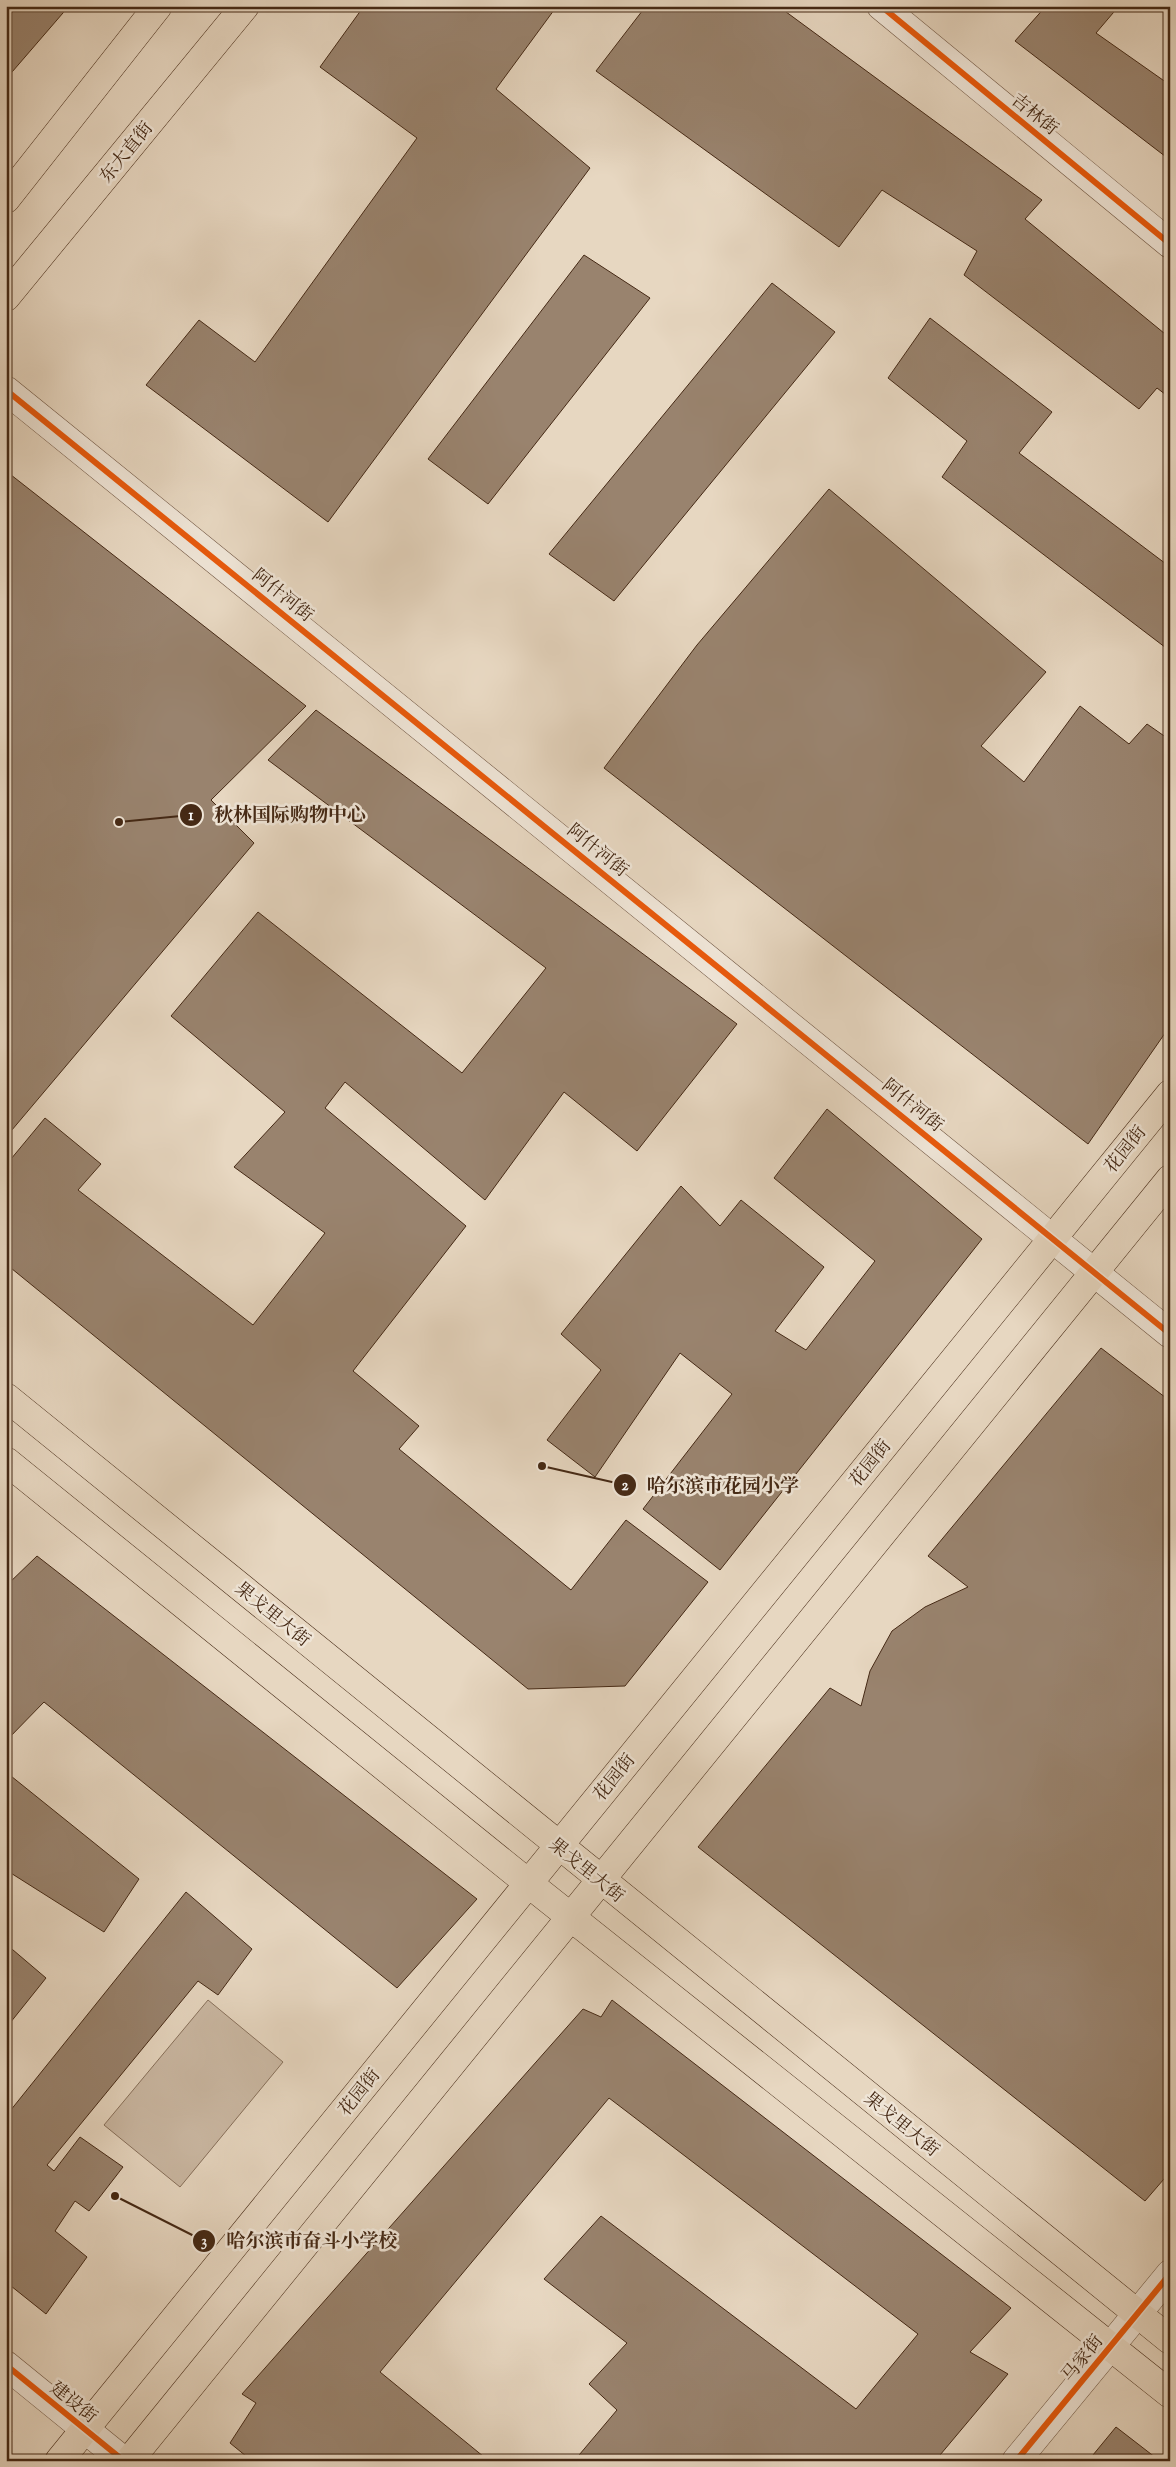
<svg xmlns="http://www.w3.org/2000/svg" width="1176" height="2467" viewBox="0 0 1176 2467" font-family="'Sorts Mill Goudy','Noto Serif SC',serif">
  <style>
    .green { fill: #cbb9a4; stroke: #88715c }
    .building { fill: #99836e; stroke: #452915 }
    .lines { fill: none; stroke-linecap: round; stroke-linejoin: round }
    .minor-casing { stroke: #6e5440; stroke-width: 29 }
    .major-casing { stroke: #452915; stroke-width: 29 }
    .minor { stroke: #efe5d7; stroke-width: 28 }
    .major { stroke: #e7d7c1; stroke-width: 28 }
    .cycleway-casing { stroke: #efe5d7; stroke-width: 9 }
    .cycleway { stroke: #e8590c; stroke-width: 6 }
    .labels { text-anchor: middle; stroke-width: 5; stroke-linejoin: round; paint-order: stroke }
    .street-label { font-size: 18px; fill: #452915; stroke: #efe5d7 }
    .leader { fill: none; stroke: #452915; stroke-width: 2 }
    .callout-dot { fill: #452915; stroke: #efe5d7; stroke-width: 2 }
    .mark-label { font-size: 15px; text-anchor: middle; font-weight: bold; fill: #fff }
    .callout-label { font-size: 19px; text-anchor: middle; font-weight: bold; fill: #452915; stroke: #efe5d7; stroke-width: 5; stroke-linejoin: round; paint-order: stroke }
  </style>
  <rect width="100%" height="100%" fill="#e7d7c1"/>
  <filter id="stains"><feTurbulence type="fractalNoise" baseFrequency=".004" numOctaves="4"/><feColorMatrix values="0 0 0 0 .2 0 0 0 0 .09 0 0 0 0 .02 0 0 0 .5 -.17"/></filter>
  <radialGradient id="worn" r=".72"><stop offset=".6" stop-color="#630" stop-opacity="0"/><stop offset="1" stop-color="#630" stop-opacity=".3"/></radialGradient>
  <!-- green -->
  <path class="green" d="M208,2000L283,2062L180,2187L104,2125Z"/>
  <!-- building -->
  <path class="building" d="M6,6H69L6,79Z
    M364,6H557L496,89L590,168L328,522L146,385L199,320L255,362L417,138L320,67Z
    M646,6H778L1042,200L1025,219L1170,338V398L1157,388L1139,409L964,275L977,251L882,190L839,247L596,71Z
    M1046,6H1119L1096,33L1170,85V160L1015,41Z
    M584,255L650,298L488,504L428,459Z
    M772,283L835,332L614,601L549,554Z
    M930,318L1052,412L1019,453L1170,567V651L942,477L967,441L888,378Z
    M6,471L306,706L211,800L254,843L6,1137Z
    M829,489L1046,672L981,746L1024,782L1080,706L1129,744L1147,724L1170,740V1026L1088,1144L604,768L697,645Z
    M316,710L737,1024L637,1151L564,1092L485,1200L345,1082L325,1108L466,1226L353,1371L419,1426L399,1449L571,1590L626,1520L708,1582L625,1686L528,1689L6,1264V1165L45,1118L101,1164L78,1190L253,1325L325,1233L234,1167L285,1112L171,1016L258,912L462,1073L546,968L268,760Z
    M827,1109L982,1239L720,1570L643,1509L732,1394L680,1353L595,1477L547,1440L601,1370L561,1334L681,1186L720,1226L741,1200L824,1267L775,1331L806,1350L875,1261L774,1178Z
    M1101,1348L1170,1401V2172L1145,2201L698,1847L830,1688L861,1706L870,1671L892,1631L925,1607L968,1587L928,1556Z
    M37,1556L477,1899L397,1988L44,1702L6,1741V1586Z
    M6,1772L139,1879L104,1932L6,1870Z
    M186,1892L252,1949L218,1995L198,1981L47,2165L54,2171L80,2137L123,2167L89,2211L75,2201L55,2231L87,2257L46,2314L6,2282V2116Z
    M6,1944L46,1978L6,2028Z
    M612,2000L1011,2308L970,2352L1008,2374L935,2461H574L617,2410L589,2384L627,2343L544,2279L601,2216L856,2409L918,2334L609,2098L380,2372L489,2461H252L230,2443L256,2403L242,2394L583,2009L601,2017Z
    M6,2427L12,2431L6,2440Z
    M1116,2427L1160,2461H1088Z"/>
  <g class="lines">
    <!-- minor casing -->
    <g class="minor-casing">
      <path id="minor" d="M881,6L1170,244
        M6,390L1170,1334
        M6,2365L124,2461
        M1016,2461L1170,2274"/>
    </g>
    <!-- major casing -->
    <g class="major-casing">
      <path id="major" d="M6,199L158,6
        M6,297L245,6
        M6,1397L1170,2340
        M6,1461L528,1883L1170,2394
        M59,2461L1170,1094
        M129,2461L1170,1179"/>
    </g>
    <!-- minor -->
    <use href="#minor" class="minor"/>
    <!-- major -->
    <use href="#major" class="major"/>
    <!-- cycleway casing -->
    <g class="cycleway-casing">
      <path id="cycleway" d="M881,6L1170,244
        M6,390L1170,1334
        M6,2365L124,2461
        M1016,2461L1170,2274"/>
    </g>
    <!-- cycleway -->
    <use href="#cycleway" class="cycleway"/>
  </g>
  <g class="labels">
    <!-- street labels -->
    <g class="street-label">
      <text transform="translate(1035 114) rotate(39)" y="6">吉林街</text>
      <text transform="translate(126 152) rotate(-51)" y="6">东大直街</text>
      <text transform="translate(283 595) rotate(39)" y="6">阿什河街</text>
      <text transform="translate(598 850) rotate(39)" y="6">阿什河街</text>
      <text transform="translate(913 1105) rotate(39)" y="6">阿什河街</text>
      <text transform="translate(1125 1149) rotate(-51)" y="6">花园街</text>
      <text transform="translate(870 1463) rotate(-51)" y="6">花园街</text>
      <text transform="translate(273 1614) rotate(39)" y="6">果戈里大街</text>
      <text transform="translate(614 1777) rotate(-51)" y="6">花园街</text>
      <text transform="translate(587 1870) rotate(39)" y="6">果戈里大街</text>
      <text transform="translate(359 2092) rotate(-51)" y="6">花园街</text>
      <text transform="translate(902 2124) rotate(39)" y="6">果戈里大街</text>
      <text transform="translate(1082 2358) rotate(-51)" y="6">马家街</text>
      <text transform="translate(74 2402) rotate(39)" y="6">建设街</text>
    </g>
  </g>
  <!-- callouts -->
  <path class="leader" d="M119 822L191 815M542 1466L625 1485M115 2196L204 2241"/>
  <g class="callout-dot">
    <circle cx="119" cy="822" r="5"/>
    <circle cx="542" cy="1466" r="5"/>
    <circle cx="115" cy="2196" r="5"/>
    <circle cx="191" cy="815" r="12"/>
    <circle cx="625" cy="1485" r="12"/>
    <circle cx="204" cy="2241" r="12"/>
  </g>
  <g class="mark-label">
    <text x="191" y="820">1</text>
    <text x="625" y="1490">2</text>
    <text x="204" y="2246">3</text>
  </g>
  <g class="callout-label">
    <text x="290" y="821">秋林国际购物中心</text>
    <text x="723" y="1492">哈尔滨市花园小学</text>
    <text x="312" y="2247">哈尔滨市奋斗小学校</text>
  </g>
  <!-- margin -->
  <rect width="1176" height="2467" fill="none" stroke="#e7d7c1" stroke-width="25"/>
  <rect x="8" y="8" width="1161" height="2452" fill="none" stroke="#452915" stroke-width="2.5"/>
  <rect x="12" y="12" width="1151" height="2442" fill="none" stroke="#452915"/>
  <rect width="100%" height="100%" filter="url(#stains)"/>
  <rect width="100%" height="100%" fill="url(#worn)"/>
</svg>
